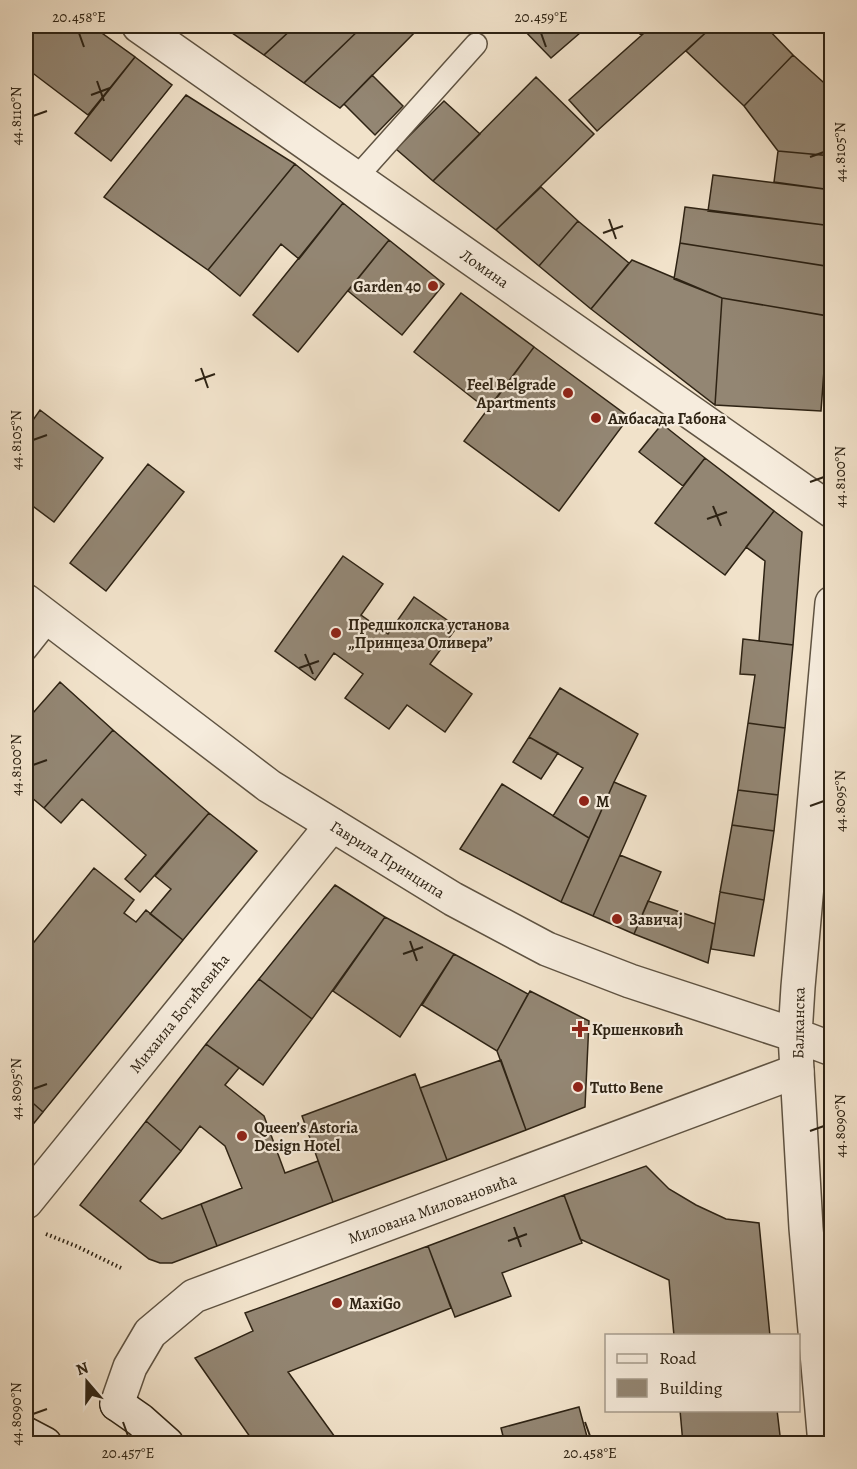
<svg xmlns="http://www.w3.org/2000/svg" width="857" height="1469" viewBox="0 0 857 1469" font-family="Alegreya,serif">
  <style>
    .building { fill: #938673; stroke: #2e2314; stroke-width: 1.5 }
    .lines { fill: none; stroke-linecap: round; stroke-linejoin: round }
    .service-casing { stroke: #5f5342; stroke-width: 24 }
    .minor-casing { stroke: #5f5342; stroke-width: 36 }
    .tertiary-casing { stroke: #5f5342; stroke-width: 36 }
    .secondary-casing { stroke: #2e2314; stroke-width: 36 }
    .path { stroke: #2e2314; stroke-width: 4; stroke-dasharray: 1.5 3; stroke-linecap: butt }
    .service { stroke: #f6ecdd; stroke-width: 21 }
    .minor { stroke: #f6ecdd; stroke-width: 33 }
    .tertiary { stroke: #f6ecdd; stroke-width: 33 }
    .secondary { stroke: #f6ecdd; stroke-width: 33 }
    .ticks { fill: none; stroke: #2e2314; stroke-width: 2 }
    .poi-dot { fill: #8f2418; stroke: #f6ecdd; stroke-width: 2 }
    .labels { text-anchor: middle; stroke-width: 4.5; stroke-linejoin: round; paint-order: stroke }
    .street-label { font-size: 16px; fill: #2e2314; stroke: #f6ecdd }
    .poi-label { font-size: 16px; font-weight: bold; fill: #2e2314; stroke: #f6ecdd; text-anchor: start }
    .neatline { fill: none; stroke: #2e2314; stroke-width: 2 }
    .ticks-label { font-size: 15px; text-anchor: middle; fill: #2e2314 }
  </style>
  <rect width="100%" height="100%" fill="#f1e2ca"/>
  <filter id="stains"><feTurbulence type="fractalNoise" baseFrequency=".00333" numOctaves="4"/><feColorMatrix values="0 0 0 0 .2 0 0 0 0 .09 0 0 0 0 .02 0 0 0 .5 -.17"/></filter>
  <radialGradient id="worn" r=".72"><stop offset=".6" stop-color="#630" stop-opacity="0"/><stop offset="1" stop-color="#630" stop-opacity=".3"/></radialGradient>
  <!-- building -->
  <path class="building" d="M26,26H92L135,57L88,115L26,68Z
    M222,26H295L264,55Z
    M295,26H363L304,83L264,55Z
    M363,26H414L418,29L340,108L304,83Z
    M520,26H588L551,58Z
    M632,26H652L641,35Z
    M652,26H713L597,131L569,100Z
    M713,26H765L793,55L744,106L686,51Z
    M793,55L832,90V156L778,151L744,106Z
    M135,57L172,85L111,161L75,133Z
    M372,75L403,106L375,135L344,104Z
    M536,77L594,134L496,230L433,181Z
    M186,95L295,164L208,270L104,197Z
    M444,101L480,134L433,181L396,149Z
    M778,151L832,156V190L774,182Z
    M295,164L343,203L299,259L281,244L240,296L208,270Z
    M713,175L832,190V226L708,211Z
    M541,187L578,221L539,266L496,230Z
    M343,203L389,240L298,352L253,315Z
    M685,207L832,226V267L680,243Z
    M578,221L629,263L591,309L539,266Z
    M389,240L444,284L402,335L348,291Z
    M680,243L832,267L828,316L722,298L674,279Z
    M632,260L722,298L715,405L591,309Z
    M461,293L534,347L488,410L414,352Z
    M722,298L828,316L821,411L715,405Z
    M534,347L629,417L559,511L464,441Z
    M40,410L103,458L54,522L26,501V430Z
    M662,424L705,458L683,486L639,452Z
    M705,458L774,511L725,575L655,523Z
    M148,464L184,492L106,591L70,563Z
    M774,511L802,532L793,645L759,641L765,561L746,547Z
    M343,556L383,584L361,615L388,634L414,597L457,627L430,664L472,694L445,732L407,705L389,729L345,698L363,674L334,653L315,680L275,651Z
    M743,639L793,645L785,728L748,723L755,675L740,674Z
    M60,682L113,730L44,808L31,797L26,804V721Z
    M560,688L638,734L614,782L589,838L553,816L583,768L529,737Z
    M748,723L785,728L778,795L738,790Z
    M113,730L209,813L140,892L125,879L146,855L82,799L61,823L44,808Z
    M529,737L558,753L541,779L513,762Z
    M614,782L646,796L593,916L561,902Z
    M502,784L589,838L561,902L460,849Z
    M738,790L778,795L774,831L732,825Z
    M209,813L257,851L183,940L150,914L171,889L155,876Z
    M732,825L774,831L764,900L720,892Z
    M620,855L661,872L634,934L593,916Z
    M94,868L134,900L124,913L136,922L146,910L183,940L43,1112L26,1097V952Z
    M335,885L385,917L312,1019L259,979Z
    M720,892L764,900L754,956L711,949Z
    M648,901L715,924L708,963L634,934Z
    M385,917L454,954L400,1037L333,991Z
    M454,954L528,994L497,1051L422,1005Z
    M259,979L312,1019L263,1085L206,1044Z
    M530,991L589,1021L585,1107L526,1130L497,1051Z
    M206,1044L239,1068L225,1085L264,1116L285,1173L318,1161L333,1202L217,1246L201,1204L242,1188L225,1146L200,1126L181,1151L146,1121Z
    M501,1060L526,1130L447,1160L420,1088Z
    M415,1074L447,1160L333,1202L302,1116Z
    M26,1097L43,1112L26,1133Z
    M146,1121L181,1151L140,1201L162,1219L201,1204L217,1246L172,1263H160L149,1259L80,1205Z
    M646,1166L669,1189L696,1205L726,1219L759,1223L770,1336H674L669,1280L580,1239L564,1195Z
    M832,1189V1217L822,1214Z
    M564,1195L582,1243L502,1273L511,1296L455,1317L428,1246Z
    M428,1246L451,1308L288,1372L340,1444H255L195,1358L253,1331L245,1313Z
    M579,1407L589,1444H505L501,1428Z
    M680,1410H777L781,1444H683Z"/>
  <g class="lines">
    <!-- service casing -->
    <g class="service-casing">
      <path id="service" d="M356,178L476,44
        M26,650L49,621"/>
    </g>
    <!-- minor casing -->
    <g class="minor-casing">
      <path id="minor" d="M139,26L832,511
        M26,1202L332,825
        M117,1404L130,1367L150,1333L194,1296L797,1071"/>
    </g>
    <!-- tertiary casing -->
    <g class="tertiary-casing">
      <path id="tertiary" d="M26,601L269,786L453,899L547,949L630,981L795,1035L832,1049
        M825,1444L806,1228L795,1035L798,987L832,603"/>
    </g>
    <!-- secondary casing -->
    <g class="secondary-casing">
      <path id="secondary" d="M117,1404L140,1420L167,1444
        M26,1434L45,1444"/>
    </g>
    <!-- path -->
    <path class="path" d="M46,1234L76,1246L121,1268"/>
    <!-- service -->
    <use href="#service" class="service"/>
    <!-- minor -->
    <use href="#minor" class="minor"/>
    <!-- tertiary -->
    <use href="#tertiary" class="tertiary"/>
    <!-- secondary -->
    <use href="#secondary" class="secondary"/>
  </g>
  <!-- ticks -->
  <path class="ticks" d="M79,33L84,47M541,33L546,47M97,81L104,101M91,95L110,88M33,116L47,111M810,157L824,152M609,219L616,239M603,233L623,226M201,368L208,388M195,381L215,374M33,440L47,435M810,482L824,477M713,506L721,526M707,519L727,512M305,654L313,674M299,668L319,661M33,765L47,760M810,806L824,801M410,941L417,961M403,954L423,947M33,1089L47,1084M810,1131L824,1126M514,1227L521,1247M508,1241L527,1234M33,1414L47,1409M123,1422L128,1436M585,1422L590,1436"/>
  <!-- markers -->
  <g class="poi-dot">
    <circle cx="433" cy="286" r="6"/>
    <circle cx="568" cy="393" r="6"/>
    <circle cx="596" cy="418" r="6"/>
    <circle cx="336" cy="633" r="6"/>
    <circle cx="584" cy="801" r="6"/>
    <circle cx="617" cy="919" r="6"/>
    <path d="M577 1020h6v6h6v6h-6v6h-6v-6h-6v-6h6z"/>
    <circle cx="578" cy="1087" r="6"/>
    <circle cx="242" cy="1136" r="6"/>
    <circle cx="337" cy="1303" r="6"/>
  </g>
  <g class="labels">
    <!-- street labels -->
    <g class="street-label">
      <text transform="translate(485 268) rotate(35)" y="6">Ломина</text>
      <text transform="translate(388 859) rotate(32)" y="6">Гаврила Принципа</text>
      <text transform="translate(179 1013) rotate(-51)" y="6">Михаила Богићевића</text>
      <text transform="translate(798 1023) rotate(-89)" y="6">Балканска</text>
      <text transform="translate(432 1208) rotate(-20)" y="6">Милована Миловановића</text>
    </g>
    <!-- poi labels -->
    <g class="poi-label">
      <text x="421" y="292" text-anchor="end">Garden 40</text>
      <text x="556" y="390" text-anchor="end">Feel Belgrade<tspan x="556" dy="18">Apartments</tspan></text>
      <text x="608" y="424">Амбасада Габона</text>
      <text x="348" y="630">Предшколска установа<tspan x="348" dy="18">„Принцеза Оливера”</tspan></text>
      <text x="596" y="807">M</text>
      <text x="629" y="925">Завичај</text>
      <text x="592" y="1035">Кршенковић</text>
      <text x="590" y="1093">Tutto Bene</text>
      <text x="254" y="1133">Queen’s Astoria<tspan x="254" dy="18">Design Hotel</tspan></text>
      <text x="349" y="1309">MaxiGo</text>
    </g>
  </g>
  <!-- margin -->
  <rect width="857" height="1469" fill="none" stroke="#f1e2ca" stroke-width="66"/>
  <!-- legend -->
  <rect x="605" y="1334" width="195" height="78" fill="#f6ecdd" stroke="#a69c8d" stroke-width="1.5"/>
  <rect x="617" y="1354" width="30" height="9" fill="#f6ecdd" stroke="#a69c8d" stroke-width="1.5"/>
  <text x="659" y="1364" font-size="18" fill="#2e2314">Road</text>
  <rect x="617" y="1379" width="30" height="18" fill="#938673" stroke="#a69c8d" stroke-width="1.5"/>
  <text x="659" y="1394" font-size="18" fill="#2e2314">Building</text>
  <!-- north arrow -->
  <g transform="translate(87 1382) rotate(340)" stroke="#f6ecdd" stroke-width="4.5" paint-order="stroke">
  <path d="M0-4.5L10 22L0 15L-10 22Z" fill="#2e2314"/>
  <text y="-9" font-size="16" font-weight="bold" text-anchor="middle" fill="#2e2314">N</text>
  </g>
  <rect x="33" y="33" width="791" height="1403" class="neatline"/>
  <g class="ticks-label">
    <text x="79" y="22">20.458°E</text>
    <text x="541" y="22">20.459°E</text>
    <text transform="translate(16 116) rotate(-90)" y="5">44.8110°N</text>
    <text transform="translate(840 152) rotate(-90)" y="5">44.8105°N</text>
    <text transform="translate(16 440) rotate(-90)" y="5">44.8105°N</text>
    <text transform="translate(840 477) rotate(-90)" y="5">44.8100°N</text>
    <text transform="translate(16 765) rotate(-90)" y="5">44.8100°N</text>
    <text transform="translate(840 801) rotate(-90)" y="5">44.8095°N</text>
    <text transform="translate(16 1089) rotate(-90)" y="5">44.8095°N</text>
    <text transform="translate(840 1126) rotate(-90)" y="5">44.8090°N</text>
    <text transform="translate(16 1414) rotate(-90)" y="5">44.8090°N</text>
    <text x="128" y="1458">20.457°E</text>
    <text x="590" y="1458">20.458°E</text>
  </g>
  <rect width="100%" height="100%" filter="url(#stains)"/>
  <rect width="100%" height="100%" fill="url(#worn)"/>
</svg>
